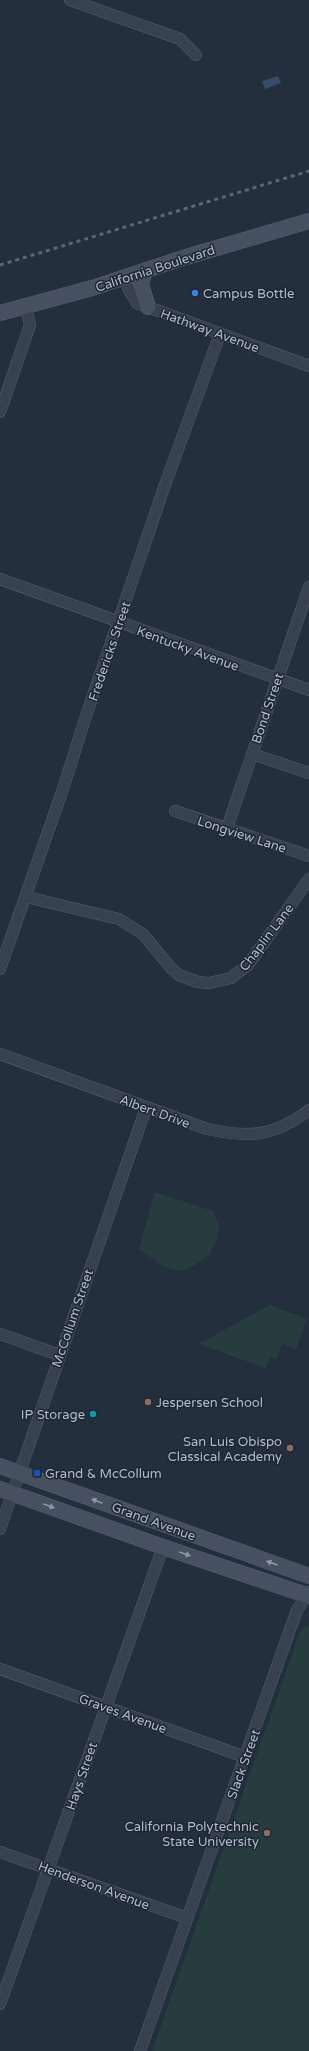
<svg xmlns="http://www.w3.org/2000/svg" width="309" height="2051" viewBox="0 0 309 2051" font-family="'Varela Round',sans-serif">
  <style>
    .green { fill: #263c3f }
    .water { fill: #394c67 }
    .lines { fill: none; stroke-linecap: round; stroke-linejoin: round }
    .street-casing { stroke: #565f6c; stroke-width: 12 }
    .secondary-casing { stroke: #565f6c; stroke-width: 16 }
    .street { stroke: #38414e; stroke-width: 11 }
    .secondary { stroke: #465061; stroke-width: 15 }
    .rail { stroke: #5a6575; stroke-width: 3; stroke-dasharray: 4 4; stroke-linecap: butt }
    .oneway { fill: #8e96a5 }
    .shop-dot { fill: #3f7fe0; stroke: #1d2633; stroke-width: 1.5 }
    .education-dot { fill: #8d6e63; stroke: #1d2633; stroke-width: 1.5 }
    .culture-dot { fill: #0f9aa8; stroke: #1d2633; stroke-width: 1.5 }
    .transit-dot { fill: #1a4fb4; stroke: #1d2633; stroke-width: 1.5 }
    .labels { text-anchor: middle; stroke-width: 3; stroke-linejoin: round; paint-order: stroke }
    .street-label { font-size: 13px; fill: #b4bcc9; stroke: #1d2633 }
    .poi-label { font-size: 13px; fill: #b4bcc9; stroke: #1d2633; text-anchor: start }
  </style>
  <rect width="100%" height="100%" fill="#242f3e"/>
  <!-- green -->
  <path class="green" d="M155,1192L213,1211L219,1224L217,1240L209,1255L195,1265L181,1271L164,1267L139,1249Z
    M270,1305L307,1319L296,1349L282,1344L277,1359L270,1357L266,1368L198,1344Z
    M309,1625V2051H152L301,1629Z"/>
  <!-- water -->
  <path class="water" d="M278,76L281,83L265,89L262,81Z"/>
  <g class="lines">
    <!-- street casing -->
    <g class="street-casing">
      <path id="street" d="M70,0L180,39L196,55
        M125,278L129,290L137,303L309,366
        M0,412L30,325L26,307
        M0,579L309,690
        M252,754L309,773
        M175,811L309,856
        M227,828L309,587
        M26,897L119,919L143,934L171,968L179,975L198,982L209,983L231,978L248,965L309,879
        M0,969L63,789L86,716L166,482L220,334
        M0,1054L207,1129C249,1138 274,1137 309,1110
        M0,1334L59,1355
        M0,1529L146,1108
        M0,1669L245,1757
        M0,1852L187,1918
        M0,2004L163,1547
        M140,2051L297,1610L309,1592"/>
    </g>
    <!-- secondary casing -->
    <g class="secondary-casing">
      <path id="secondary" d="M145,271L141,284L148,307
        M0,313L92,288L186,257L309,221
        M0,1466L309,1576
        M0,1489L163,1547L309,1596"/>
    </g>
    <!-- street -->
    <use href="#street" class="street"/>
    <!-- secondary -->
    <use href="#secondary" class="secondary"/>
    <!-- rail -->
    <path class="rail" d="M0,265L309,171"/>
  </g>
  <!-- one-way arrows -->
  <defs><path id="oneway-solid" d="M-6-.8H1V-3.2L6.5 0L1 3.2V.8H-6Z"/></defs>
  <g class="oneway">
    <use href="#oneway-solid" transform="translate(97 1501) rotate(-159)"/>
    <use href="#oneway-solid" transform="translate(49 1506) rotate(20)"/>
    <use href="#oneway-solid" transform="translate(185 1554) rotate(19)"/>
    <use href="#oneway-solid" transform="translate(272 1563) rotate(-160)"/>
  </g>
  <!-- markers -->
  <circle class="shop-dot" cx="195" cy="293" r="4"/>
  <g class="education-dot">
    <circle cx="148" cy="1402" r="4"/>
    <circle cx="290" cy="1448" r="4"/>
    <circle cx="267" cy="1833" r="4"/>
  </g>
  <circle class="culture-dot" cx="93" cy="1414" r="4"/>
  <rect class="transit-dot" x="33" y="1469" width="8" height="8" rx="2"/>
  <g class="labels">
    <!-- street labels -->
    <g class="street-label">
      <text transform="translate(155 268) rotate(-18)" y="5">California Boulevard</text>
      <text transform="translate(210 330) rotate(20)" y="5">Hathway Avenue</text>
      <text transform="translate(188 648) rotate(20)" y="5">Kentucky Avenue</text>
      <text transform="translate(109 651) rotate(-71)" y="5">Fredericks Street</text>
      <text transform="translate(267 708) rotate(-71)" y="5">Bond Street</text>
      <text transform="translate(242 834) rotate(18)" y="5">Longview Lane</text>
      <text transform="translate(266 937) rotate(-53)" y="5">Chaplin Lane</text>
      <text transform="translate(155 1111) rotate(20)" y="5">Albert Drive</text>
      <text transform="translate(72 1318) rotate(-71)" y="5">McCollum Street</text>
      <text transform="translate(154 1521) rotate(20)" y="5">Grand Avenue</text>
      <text transform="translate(123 1713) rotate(20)" y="5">Graves Avenue</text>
      <text transform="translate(243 1764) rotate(-70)" y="5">Slack Street</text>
      <text transform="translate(81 1776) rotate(-71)" y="5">Hays Street</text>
      <text transform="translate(94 1885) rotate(20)" y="5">Henderson Avenue</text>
    </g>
    <!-- poi labels -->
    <g class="poi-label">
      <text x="203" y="298">Campus Bottle</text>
      <text x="156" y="1407">Jespersen School</text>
      <text x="85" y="1419" text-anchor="end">IP Storage</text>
      <text x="282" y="1446" text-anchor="end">San Luis Obispo<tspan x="282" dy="15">Classical Academy</tspan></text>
      <text x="45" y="1478">Grand &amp; McCollum</text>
      <text x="259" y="1831" text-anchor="end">California Polytechnic<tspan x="259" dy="15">State University</tspan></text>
    </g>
  </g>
</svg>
